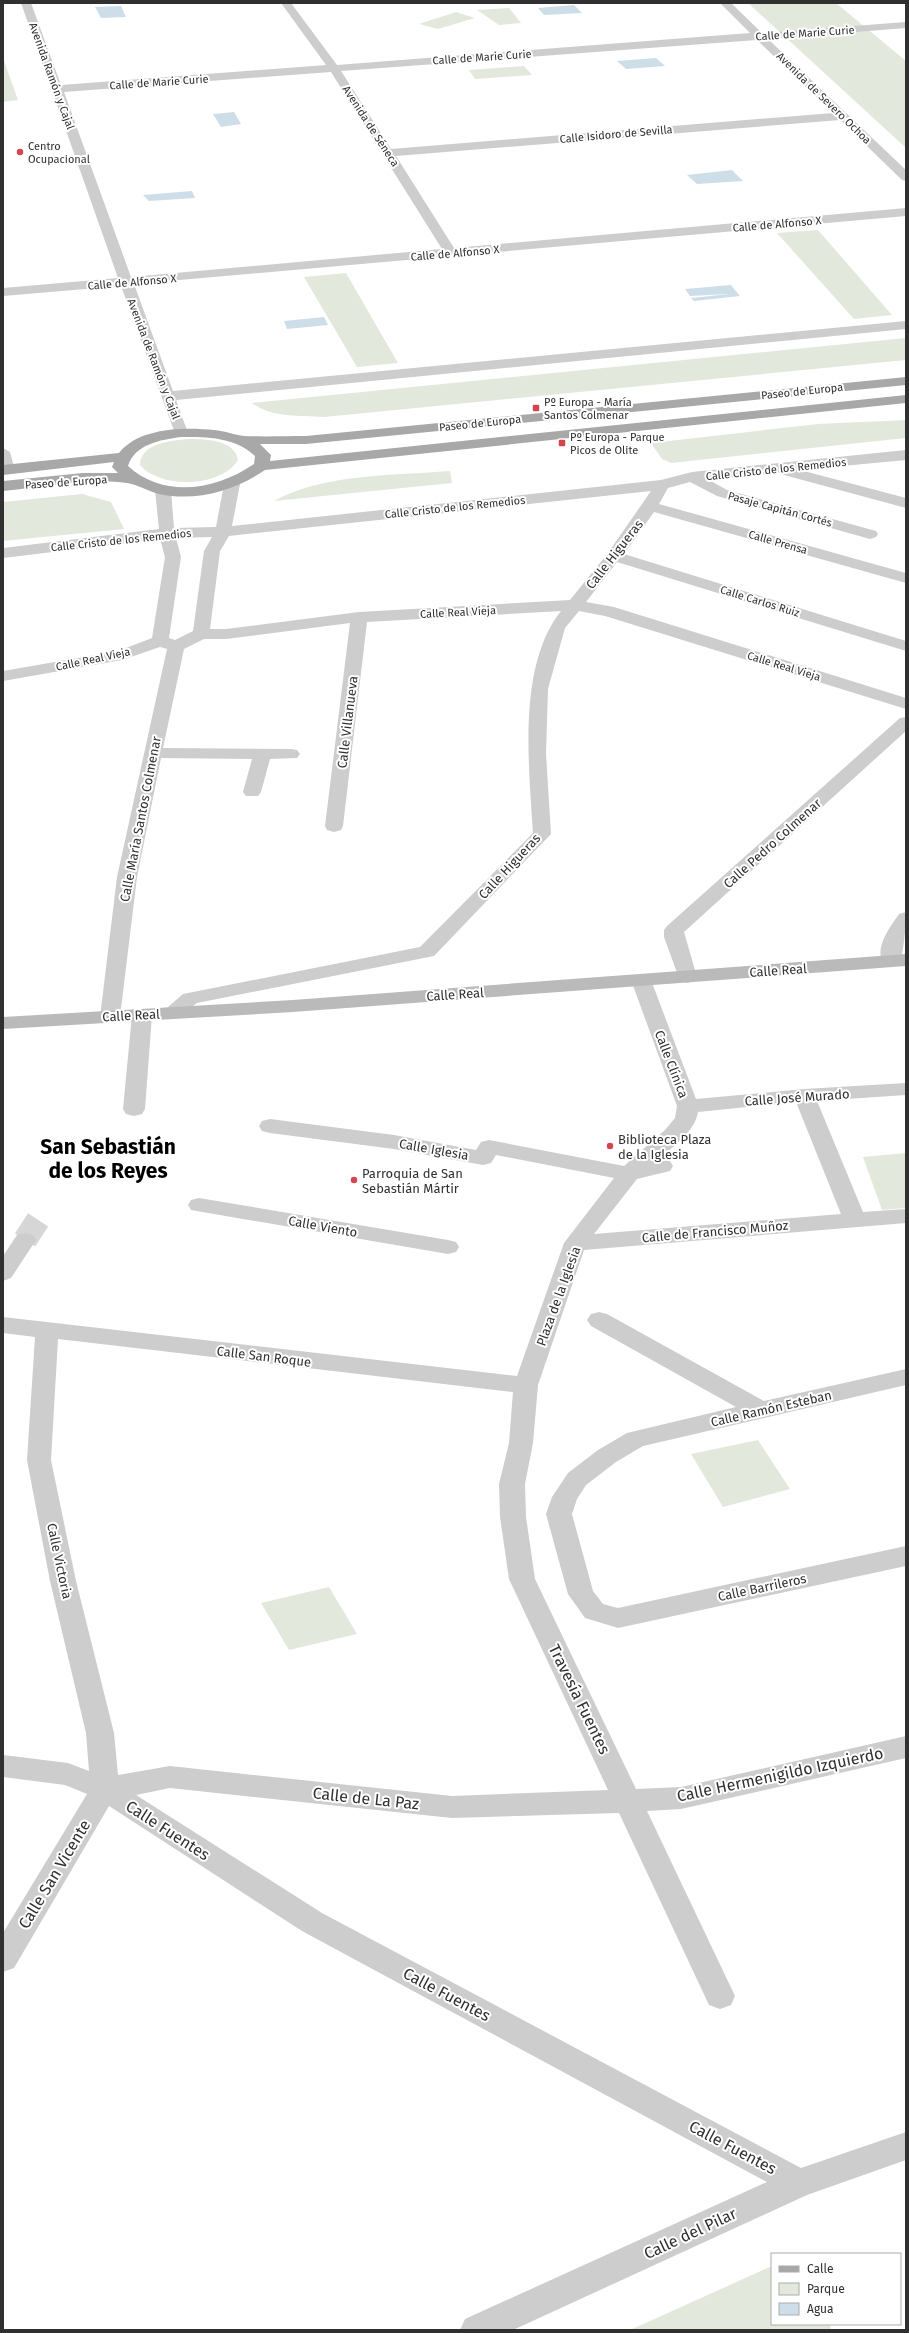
<svg xmlns="http://www.w3.org/2000/svg" width="909" height="2333" viewBox="0 0 909 2333" font-family="'Fira Sans',sans-serif">
  <style>
    .green { fill: #e3e8dc }
    .water { fill: #cedee9 }
    .lines { fill: none; stroke-linecap: round; stroke-linejoin: round }
    .street-tunnel { stroke: #d6d6d6; stroke-width: 24; stroke-dasharray: 24 12; stroke-linecap: butt }
    .street { fill: #cdcdcd; fill-rule: evenodd }
    .secondary { fill: #bababa; fill-rule: evenodd }
    .primary { fill: #a8a8a8; fill-rule: evenodd }
    .poi-dot { fill: #d2464f; stroke: #fff; stroke-width: 1.5 }
    .labels { text-anchor: middle; stroke-width: 4; stroke-linejoin: round; paint-order: stroke }
    .far-street-label { font-size: 11px; fill: #303030; stroke: #fff }
    .far-poi-label { font-size: 11px; fill: #303030; stroke: #fff; text-anchor: start }
    .street-label { font-size: 13px; fill: #303030; stroke: #fff }
    .poi-label { font-size: 13px; fill: #303030; stroke: #fff; text-anchor: start }
    .near-street-label { font-size: 16px; fill: #303030; stroke: #fff }
    .town-label { font-size: 21px; font-weight: bold; fill: #000; stroke: #fff }
  </style>
  <rect width="100%" height="100%" fill="#fff"/>
  <!-- green -->
  <path class="green" d="M748,3H836L906,61V148Z
    M509,8L521,23L499,25L477,10Z
    M456,12L475,18L438,29L419,24Z
    M3,58L18,100L3,102Z
    M524,66L532,75L475,79L469,70Z
    M818,230L892,315L854,319L777,233Z
    M346,273L398,363L357,367L304,277Z
    M906,338V360L324,417C299,415 272,418 252,403Z
    M906,420V438L671,463L662,459L651,443L818,424Z
    M187,439C205,439 234,439 238,460C221,488 160,489 140,465C141,443 170,441 187,439Z
    M450,471L452,483L274,501C325,473 393,476 450,471Z
    M82,494L111,502L124,529L3,541V502Z
    M906,1153V1208L882,1210L863,1157Z
    M758,1440L790,1489L723,1507L691,1454Z
    M329,1587L357,1634L289,1650L261,1603Z
    M772,2266V2324H830L831,2330H630Z"/>
  <!-- water -->
  <path class="water" d="M574,5L582,13L544,15L538,8Z
    M121,6L126,17L101,18L95,7Z
    M656,58L665,66L626,69L617,61Z
    M234,112L241,124L221,127L213,114Z
    M732,170L743,181L697,184L687,175Z
    M192,191L195,198L149,201L143,195Z
    M731,285L740,296L694,301L691,298L729,294L690,296L685,289Z
    M324,317L328,325L287,329L284,321Z"/>
  <g class="lines">
    <!-- street-tunnel -->
    <path class="street-tunnel" d="M25,1240L40,1217"/>
    <!-- street -->
    <path class="street" d="M21,3H31L61,85L326,65L281,3H291L337,65L750,33L720,3H731L762,33L906,22V28L768,39L906,170V181L902,180L840,120L396,156L454,248L906,208V216L134,284L173,391L906,321V329L176,400L188,433L181,437L176,436L121,286L3,296V288L118,278ZM757,40L833,113L391,149L341,71ZM331,72L442,249L131,277L64,92Z
      M3,448L10,452L15,470L12,473L3,474Z
      M906,450V460L800,470L906,498V508L784,475L782,472L709,480L727,490L876,531L878,534L876,537L870,539L717,496L690,482L668,488L659,504L906,573V583L654,512L624,554L906,641V651L617,562L586,602L614,607L906,698V709L605,616L579,611L565,628L548,689L546,754L551,834L434,956L197,1003C186,1011 178,1021 164,1017L161,1013L183,994L420,947L533,833C529,766 517,666 561,611L367,622L343,826L341,830L334,832L327,830L325,826L350,623L226,639H204L184,649L163,748L291,749L297,750L300,754L297,758L270,759L261,792L258,796H246L243,792L252,759L161,758L137,877L120,1017L117,1021L110,1023L103,1021L100,1017L117,877L167,649L160,647L122,660L3,681V671L118,651L152,638L165,557L160,539L3,558V548L159,529L155,490L158,487H168L171,490L174,528L216,527L224,484L232,479L240,484L232,526L661,480L692,472ZM651,491L608,553L570,600L359,612L226,629H210L220,551L229,536ZM212,537L204,551L193,631L175,640L169,638L181,557L176,538Z
      M906,717V731L684,932L697,977L694,981L687,983L680,981L664,937V930L667,926L900,718Z
      M906,912C906,923 904,957 898,965L891,967L884,965C873,949 890,927 899,914Z
      M641,974L648,976L651,980L696,1099L804,1089L906,1083V1095L817,1101L863,1212L906,1209V1223L584,1250L538,1385L533,1443L525,1484L526,1517L535,1579L636,1789L681,1787L906,1736V1758L681,1809L647,1811L735,1996L731,2005L720,2009L709,2005L619,1813L452,1818L170,1788L136,1795L322,1913L801,2168L906,2132V2160L807,2195L513,2330H460L465,2319L767,2182L302,1931L109,1806L14,1968L3,1972V1933L87,1794L65,1785L3,1777V1755L68,1763L89,1771L86,1733L50,1581L27,1460L35,1337L3,1333V1317L517,1376L564,1243L614,1178L496,1155L491,1163L483,1165L394,1149L270,1133L262,1131L259,1126L262,1121L270,1119L394,1135L476,1150L481,1142L489,1140L624,1166L665,1130L675,1118L677,1106L631,980L634,976ZM796,1102L841,1214L594,1234L637,1179L670,1171L673,1166L670,1161L658,1160C672,1147 695,1132 698,1112ZM58,1339L513,1392L509,1443L499,1484L500,1517L509,1579L608,1790L452,1796L170,1766L118,1775L114,1733L76,1581L51,1460Z
      M142,1009L149,1011L152,1015L145,1109L142,1114L134,1116L126,1114L123,1109L132,1015L135,1011Z
      M199,1198L448,1240L456,1242L459,1247L456,1252L448,1254L191,1210L188,1205L191,1200Z
      M25,1233L33,1235L36,1240L11,1278L3,1281V1256L17,1235Z
      M599,1312L607,1314L764,1401L906,1369V1385L643,1446L616,1462L586,1485L577,1499L572,1514L593,1591L603,1604L618,1608L906,1546V1566L618,1628L585,1618L568,1594L546,1514L552,1497L568,1473L598,1450L627,1433L736,1407L591,1326L587,1320L591,1314Z"/>
    <!-- secondary -->
    <path class="secondary" d="M906,954V966L293,1012L3,1029V1017L293,1000Z"/>
    <!-- primary -->
    <path class="primary" d="M906,377V385L306,444H260L271,455L270,461L906,395V403L265,470C234,491 196,502 159,494C148,491 136,484 127,483C87,478 43,487 3,491V481L83,473H118L112,467L114,462L3,475V465L119,453C139,427 186,427 214,430C225,431 235,435 244,436C265,437 286,436 306,436ZM181,437C208,437 235,437 255,456L254,464C216,490 164,499 128,466C135,444 160,440 181,437Z"/>
  </g>
  <!-- markers -->
  <g class="poi-dot">
    <circle cx="20" cy="152" r="4"/>
    <rect x="532" y="404" width="8" height="8" rx="2"/>
    <rect x="558" y="439" width="8" height="8" rx="2"/>
    <circle cx="610" cy="1146" r="4"/>
    <circle cx="354" cy="1180" r="4"/>
  </g>
  <g class="labels">
    <!-- far-street labels -->
    <g class="far-street-label">
      <text transform="translate(805 33) rotate(-4)" y="4">Calle de Marie Curie</text>
      <text transform="translate(482 57) rotate(-4)" y="4">Calle de Marie Curie</text>
      <text transform="translate(52 76) rotate(70)" y="4">Avenida Ramón y Cajal</text>
      <text transform="translate(159 82) rotate(-4)" y="4">Calle de Marie Curie</text>
      <text transform="translate(824 98) rotate(44)" y="4">Avenida de Severo Ochoa</text>
      <text transform="translate(371 126) rotate(57)" y="4">Avenida de Séneca</text>
      <text transform="translate(616 134) rotate(-5)" y="4">Calle Isidoro de Sevilla</text>
      <text transform="translate(777 224) rotate(-5)" y="4">Calle de Alfonso X</text>
      <text transform="translate(455 253) rotate(-5)" y="4">Calle de Alfonso X</text>
      <text transform="translate(132 282) rotate(-5)" y="4">Calle de Alfonso X</text>
      <text transform="translate(154 359) rotate(69)" y="4">Avenida de Ramón y Cajal</text>
      <text transform="translate(802 391) rotate(-6)" y="4">Paseo de Europa</text>
      <text transform="translate(480 423) rotate(-6)" y="4">Paseo de Europa</text>
      <text transform="translate(776 469) rotate(-6)" y="4">Calle Cristo de los Remedios</text>
      <text transform="translate(66 482) rotate(-4)" y="4">Paseo de Europa</text>
      <text transform="translate(455 507) rotate(-6)" y="4">Calle Cristo de los Remedios</text>
      <text transform="translate(780 509) rotate(15)" y="4">Pasaje Capitán Cortés</text>
      <text transform="translate(121 540) rotate(-6)" y="4">Calle Cristo de los Remedios</text>
      <text transform="translate(778 542) rotate(16)" y="4">Calle Prensa</text>
      <text transform="translate(760 601) rotate(17)" y="4">Calle Carlos Ruiz</text>
      <text transform="translate(458 612) rotate(-3)" y="4">Calle Real Vieja</text>
      <text transform="translate(93 659) rotate(-12)" y="4">Calle Real Vieja</text>
      <text transform="translate(784 666) rotate(17)" y="4">Calle Real Vieja</text>
    </g>
    <!-- far-poi labels -->
    <g class="far-poi-label">
      <text x="28" y="150">Centro<tspan x="28" dy="13">Ocupacional</tspan></text>
      <text x="544" y="406">Pº Europa - María<tspan x="544" dy="13">Santos Colmenar</tspan></text>
      <text x="570" y="441">Pº Europa - Parque<tspan x="570" dy="13">Picos de Olite</tspan></text>
    </g>
    <!-- street labels -->
    <g class="street-label">
      <text transform="translate(614 554) rotate(-52)" y="5">Calle Higueras</text>
      <text transform="translate(347 722) rotate(-83)" y="5">Calle Villanueva</text>
      <text transform="translate(140 819) rotate(-79)" y="5">Calle María Santos Colmenar</text>
      <text transform="translate(772 843) rotate(-42)" y="5">Calle Pedro Colmenar</text>
      <text transform="translate(509 866) rotate(-47)" y="5">Calle Higueras</text>
      <text transform="translate(778 970) rotate(-4)" y="5">Calle Real</text>
      <text transform="translate(455 994) rotate(-4)" y="5">Calle Real</text>
      <text transform="translate(131 1015) rotate(-3)" y="5">Calle Real</text>
      <text transform="translate(672 1064) rotate(69)" y="5">Calle Clínica</text>
      <text transform="translate(797 1097) rotate(-4)" y="5">Calle José Murado</text>
      <text transform="translate(434 1149) rotate(10)" y="5">Calle Iglesia</text>
      <text transform="translate(323 1226) rotate(10)" y="5">Calle Viento</text>
      <text transform="translate(715 1231) rotate(-5)" y="5">Calle de Francisco Muñoz</text>
      <text transform="translate(558 1296) rotate(-70)" y="5">Plaza de la Iglesia</text>
      <text transform="translate(264 1356) rotate(7)" y="5">Calle San Roque</text>
      <text transform="translate(771 1408) rotate(-13)" y="5">Calle Ramón Esteban</text>
      <text transform="translate(60 1561) rotate(78)" y="5">Calle Victoria</text>
      <text transform="translate(762 1587) rotate(-12)" y="5">Calle Barrileros</text>
    </g>
    <!-- poi labels -->
    <g class="poi-label">
      <text x="618" y="1144">Biblioteca Plaza<tspan x="618" dy="15">de la Iglesia</tspan></text>
      <text x="362" y="1178">Parroquia de San<tspan x="362" dy="15">Sebastián Mártir</tspan></text>
    </g>
    <!-- near-street labels -->
    <g class="near-street-label">
      <text transform="translate(580 1699) rotate(64)" y="6">Travesía Fuentes</text>
      <text transform="translate(780 1774) rotate(-12)" y="6">Calle Hermenigildo Izquierdo</text>
      <text transform="translate(366 1798) rotate(6)" y="6">Calle de La Paz</text>
      <text transform="translate(168 1830) rotate(33)" y="6">Calle Fuentes</text>
      <text transform="translate(54 1874) rotate(-59)" y="6">Calle San Vicente</text>
      <text transform="translate(447 1994) rotate(28)" y="6">Calle Fuentes</text>
      <text transform="translate(733 2147) rotate(28)" y="6">Calle Fuentes</text>
      <text transform="translate(690 2233) rotate(-25)" y="6">Calle del Pilar</text>
    </g>
    <!-- town labels -->
    <g class="town-label">
      <text x="108" y="1154">San Sebastián<tspan x="108" dy="24">de los Reyes</tspan></text>
    </g>
  </g>
  <!-- border -->
  <rect width="909" height="2333" fill="none" stroke="#303030" stroke-width="8"/>
  <!-- legend -->
  <rect x="771" y="2253" width="130" height="72" fill="#ffffff" stroke="#acacac"/>
  <rect x="779" y="2266" width="20" height="6" fill="#a8a8a8" stroke="#acacac"/>
  <text x="807" y="2273" font-size="12" fill="#303030">Calle</text>
  <rect x="779" y="2283" width="20" height="12" fill="#e3e8dc" stroke="#acacac"/>
  <text x="807" y="2293" font-size="12" fill="#303030">Parque</text>
  <rect x="779" y="2303" width="20" height="12" fill="#cedee9" stroke="#acacac"/>
  <text x="807" y="2313" font-size="12" fill="#303030">Agua</text>
</svg>
